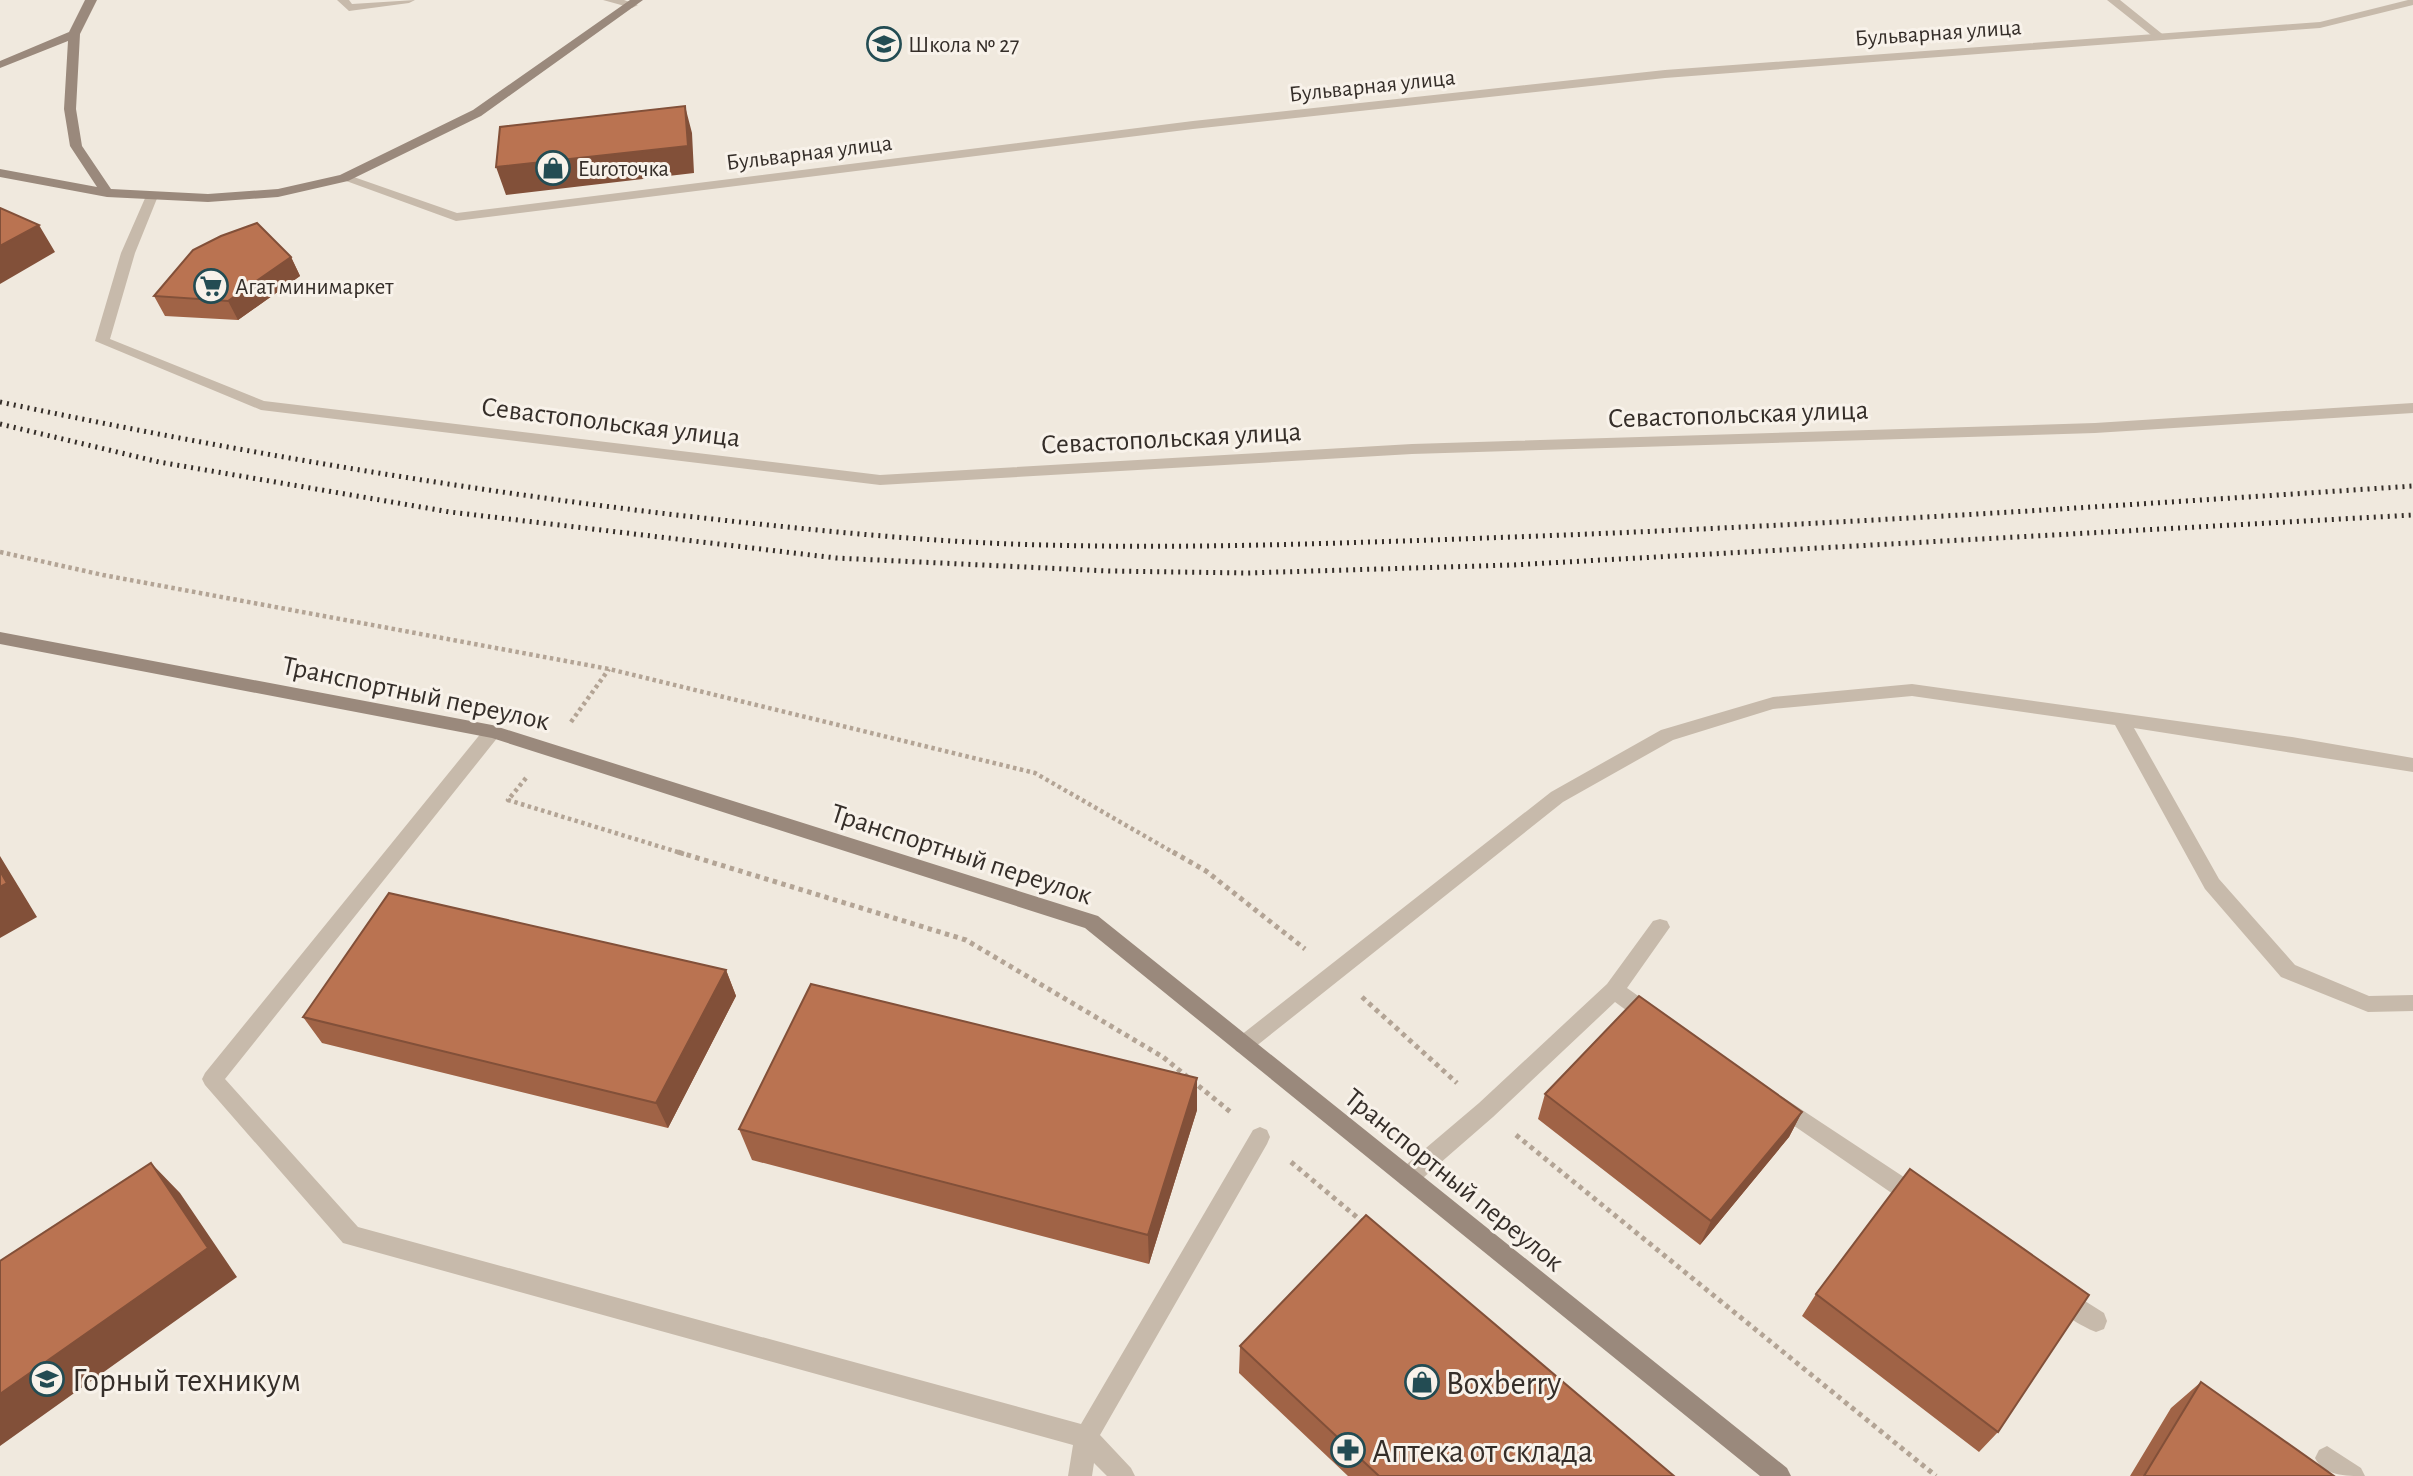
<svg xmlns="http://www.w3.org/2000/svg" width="2413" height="1476" viewBox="0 0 2413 1476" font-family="'Alegreya Sans',sans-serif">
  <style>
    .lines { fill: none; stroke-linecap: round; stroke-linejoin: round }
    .path-far1 { stroke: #b3a495; stroke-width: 4.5; stroke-dasharray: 3.5 3.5; stroke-linecap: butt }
    .path { stroke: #b3a495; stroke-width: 5; stroke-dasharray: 4.5 4.5; stroke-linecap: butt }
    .service { fill: #c7baab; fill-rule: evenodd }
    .minor { fill: #c7baab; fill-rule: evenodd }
    .secondary { fill: #9a897c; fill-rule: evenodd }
    .rail { stroke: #352e29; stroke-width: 5; stroke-dasharray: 2 5; stroke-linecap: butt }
    .wall { fill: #a06346 }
    .shaded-wall { fill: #825039 }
    .building { fill: #ba7351; stroke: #825039; stroke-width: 2 }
    .labels { text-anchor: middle; stroke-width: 6; stroke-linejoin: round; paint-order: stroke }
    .far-street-label { font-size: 23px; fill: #352e29; stroke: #f8f2ea }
    .far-poi-label { font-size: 23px; fill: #352e29; stroke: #f8f2ea; text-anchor: start }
    .street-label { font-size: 28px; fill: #352e29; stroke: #f8f2ea }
    .near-poi-label { font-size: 33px; fill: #352e29; stroke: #f8f2ea; text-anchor: start }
  </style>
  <rect width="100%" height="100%" fill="#f0e9de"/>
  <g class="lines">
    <!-- path-far1 -->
    <path class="path-far1" d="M0,552L103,575L609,669L1035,773L1176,854
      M571,722L609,669
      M526,778L508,800L684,854"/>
    <!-- path -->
    <path class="path" d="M678,852L966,940L1163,1057L1233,1114
      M1173,852L1206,871L1305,949
      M1362,997L1457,1083
      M1516,1135L1936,1476
      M1291,1162L1365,1224"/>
    <!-- service -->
    <path class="service" d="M337,0H349L352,4L415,0L409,3L349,11Z
      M603,0H624L638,5L632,8Z
      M2107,0H2120L2166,37L2156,39Z
      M1912,684L2292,737L2413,758V772L2134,728L2219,879L2295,965L2369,996L2413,995V1011L2368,1012L2281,977L2205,889L2115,725L1912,696L1773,709L1673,740L1563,802L1250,1051L1243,1054L1236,1051L1233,1045L1236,1039L1551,792L1661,730L1773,697Z
      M492,725L501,732L498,737L225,1079L358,1227L1081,1424L1253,1130L1260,1127L1267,1130L1270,1137L1267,1144L1100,1435L1131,1468L1135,1476H1107L1094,1463L1092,1476H1068L1073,1445L343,1243L205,1085L202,1079L205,1073L486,727Z
      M1660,919L1667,921L1670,927L1627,988L1658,1010L1661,1016L1658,1022C1643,1027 1627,1010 1615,1002L1493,1117L1416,1184L1408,1187L1400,1184L1397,1177L1400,1170L1479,1103L1607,984L1653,921Z
      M1781,1096L1925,1191L1928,1198L1925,1205L1917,1208L1909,1205L1774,1112L1771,1105L1774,1098Z
      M2061,1286L2104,1313L2107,1321L2104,1329L2096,1332C2081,1326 2056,1312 2050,1297L2053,1289Z
      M2327,1446L2361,1468L2365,1476C2345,1476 2324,1476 2315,1458L2319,1450Z"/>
    <!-- minor -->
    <path class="minor" d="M2408,0H2413V5L2320,28L1665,78L1193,129L456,221L338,178L348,175L457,213L1193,121L1665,70L2320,22Z
      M152,192L158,196L135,253L110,339L264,401L880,475L1412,444L2095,423L2413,403V413L2095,433L1412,454L880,485L261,410L95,341L121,253L146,196Z"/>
    <!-- secondary -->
    <path class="secondary" d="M85,0H97L80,34L76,109L82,146L111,189L208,194L278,189L340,175L473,110L630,0H643L481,116L348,181L278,197L208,202L107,197L0,177V169L97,187L70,146L64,109L68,41L0,68V61L69,32Z
      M0,632L492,725L1098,916L1787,1468L1791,1476H1760L1085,928L492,738L0,644Z"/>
    <!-- rail -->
    <path class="rail" d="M0,402C227,450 455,489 685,516C794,528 903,540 1013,544C1179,550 1346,543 1513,537C1813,526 2113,506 2413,486
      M0,424L159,462L450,512L836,558L1109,571L1247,573L1512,565L2413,515"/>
  </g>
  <!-- wall -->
  <path class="wall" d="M291,257L300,276L238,320L165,316L154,296Z
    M726,970L736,996L668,1128L322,1043L303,1017Z
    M1545,1094L1802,1112L1789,1137L1700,1245L1538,1119Z
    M1197,1110L1149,1264L752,1160L739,1129Z
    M1816,1294L1998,1432L1979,1452L1802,1316Z
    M1240,1346L1674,1476H1348L1239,1373Z
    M2201,1382L2334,1476H2130L2171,1408Z"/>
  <!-- shaded-wall -->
  <path class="shaded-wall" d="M685,106L692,133L694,173L506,195L496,167Z
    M39,225L55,252L0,284V246Z
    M291,257L300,276L238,320L228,301Z
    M0,856L37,917L0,938Z
    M726,970L736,996L668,1128L656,1103Z
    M1197,1078V1110L1149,1264L1148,1235Z
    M1802,1112L1789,1137L1700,1245L1711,1221Z
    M151,1163L180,1193L237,1277L0,1446V1394Z"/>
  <!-- building -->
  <path class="building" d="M685,106L688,146L496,167L500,127Z
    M0,208L39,225L0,246Z
    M257,223L291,257L228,301L154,296L193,250L221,236Z
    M0,871L7,883L0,887Z
    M389,893L726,970L656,1103L303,1017Z
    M811,984L1197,1078L1148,1235L739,1129Z
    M1639,996L1802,1112L1711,1221L1545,1094Z
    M151,1163L208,1248L0,1394V1261Z
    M1910,1169L2089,1295L1998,1432L1816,1294Z
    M1366,1215L1674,1476H1379L1240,1346Z
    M2201,1382L2334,1476H2144Z"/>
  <!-- icons -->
  <defs>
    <g id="school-ring" transform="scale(1.75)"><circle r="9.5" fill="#f8f2ea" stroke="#234c53" stroke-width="1.5"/><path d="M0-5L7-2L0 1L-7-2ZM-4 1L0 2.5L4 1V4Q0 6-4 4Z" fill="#234c53"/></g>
    <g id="shop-ring" transform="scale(1.75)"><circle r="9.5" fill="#f8f2ea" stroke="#234c53" stroke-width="1.5"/><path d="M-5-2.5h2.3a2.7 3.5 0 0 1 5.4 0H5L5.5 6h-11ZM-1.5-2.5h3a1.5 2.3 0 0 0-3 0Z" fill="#234c53"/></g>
    <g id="supermarket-ring" transform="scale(1.75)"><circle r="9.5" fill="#f8f2ea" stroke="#234c53" stroke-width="1.5"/><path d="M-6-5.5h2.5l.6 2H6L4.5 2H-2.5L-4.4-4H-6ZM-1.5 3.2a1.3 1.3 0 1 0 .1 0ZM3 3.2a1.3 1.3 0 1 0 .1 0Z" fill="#234c53"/></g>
    <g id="university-ring" transform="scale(1.75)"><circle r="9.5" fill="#f8f2ea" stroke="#234c53" stroke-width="1.5"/><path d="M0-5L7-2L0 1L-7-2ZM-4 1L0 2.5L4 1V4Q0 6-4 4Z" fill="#234c53"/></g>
    <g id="pharmacy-ring" transform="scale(1.75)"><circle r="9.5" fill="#f8f2ea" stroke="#234c53" stroke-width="1.5"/><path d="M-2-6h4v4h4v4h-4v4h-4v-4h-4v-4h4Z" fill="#234c53"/></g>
  </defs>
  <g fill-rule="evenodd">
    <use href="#school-ring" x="884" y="44"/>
    <use href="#shop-ring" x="553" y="168"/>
    <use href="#supermarket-ring" x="211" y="286"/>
    <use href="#university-ring" x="47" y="1379"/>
    <use href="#shop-ring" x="1422" y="1382"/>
    <use href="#pharmacy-ring" x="1348" y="1450"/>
  </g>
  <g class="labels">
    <!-- far-street labels -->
    <g class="far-street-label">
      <text transform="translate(1938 32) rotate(-4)" y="8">Бульварная улица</text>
      <text transform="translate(1372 85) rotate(-6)" y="8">Бульварная улица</text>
      <text transform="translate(809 152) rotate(-7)" y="8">Бульварная улица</text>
    </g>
    <!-- far-poi labels -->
    <g class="far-poi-label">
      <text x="908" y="52">Школа № 27</text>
      <text x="578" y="176">Euroточка</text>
      <text x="235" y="294">Агат минимаркет</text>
    </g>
    <!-- street labels -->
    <g class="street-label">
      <text transform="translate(1738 413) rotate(-2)" y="10">Севастопольская улица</text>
      <text transform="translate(611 421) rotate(7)" y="10">Севастопольская улица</text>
      <text transform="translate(1171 437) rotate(-3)" y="10">Севастопольская улица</text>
      <text transform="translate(416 692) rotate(12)" y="10">Транспортный переулок</text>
      <text transform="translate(962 853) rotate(18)" y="10">Транспортный переулок</text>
      <text transform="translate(1455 1179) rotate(39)" y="10">Транспортный переулок</text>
    </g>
    <!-- near-poi labels -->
    <g class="near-poi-label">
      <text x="72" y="1391">Горный техникум</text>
      <text x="1446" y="1394">Boxberry</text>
      <text x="1372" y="1462">Аптека от склада</text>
    </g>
  </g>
</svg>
